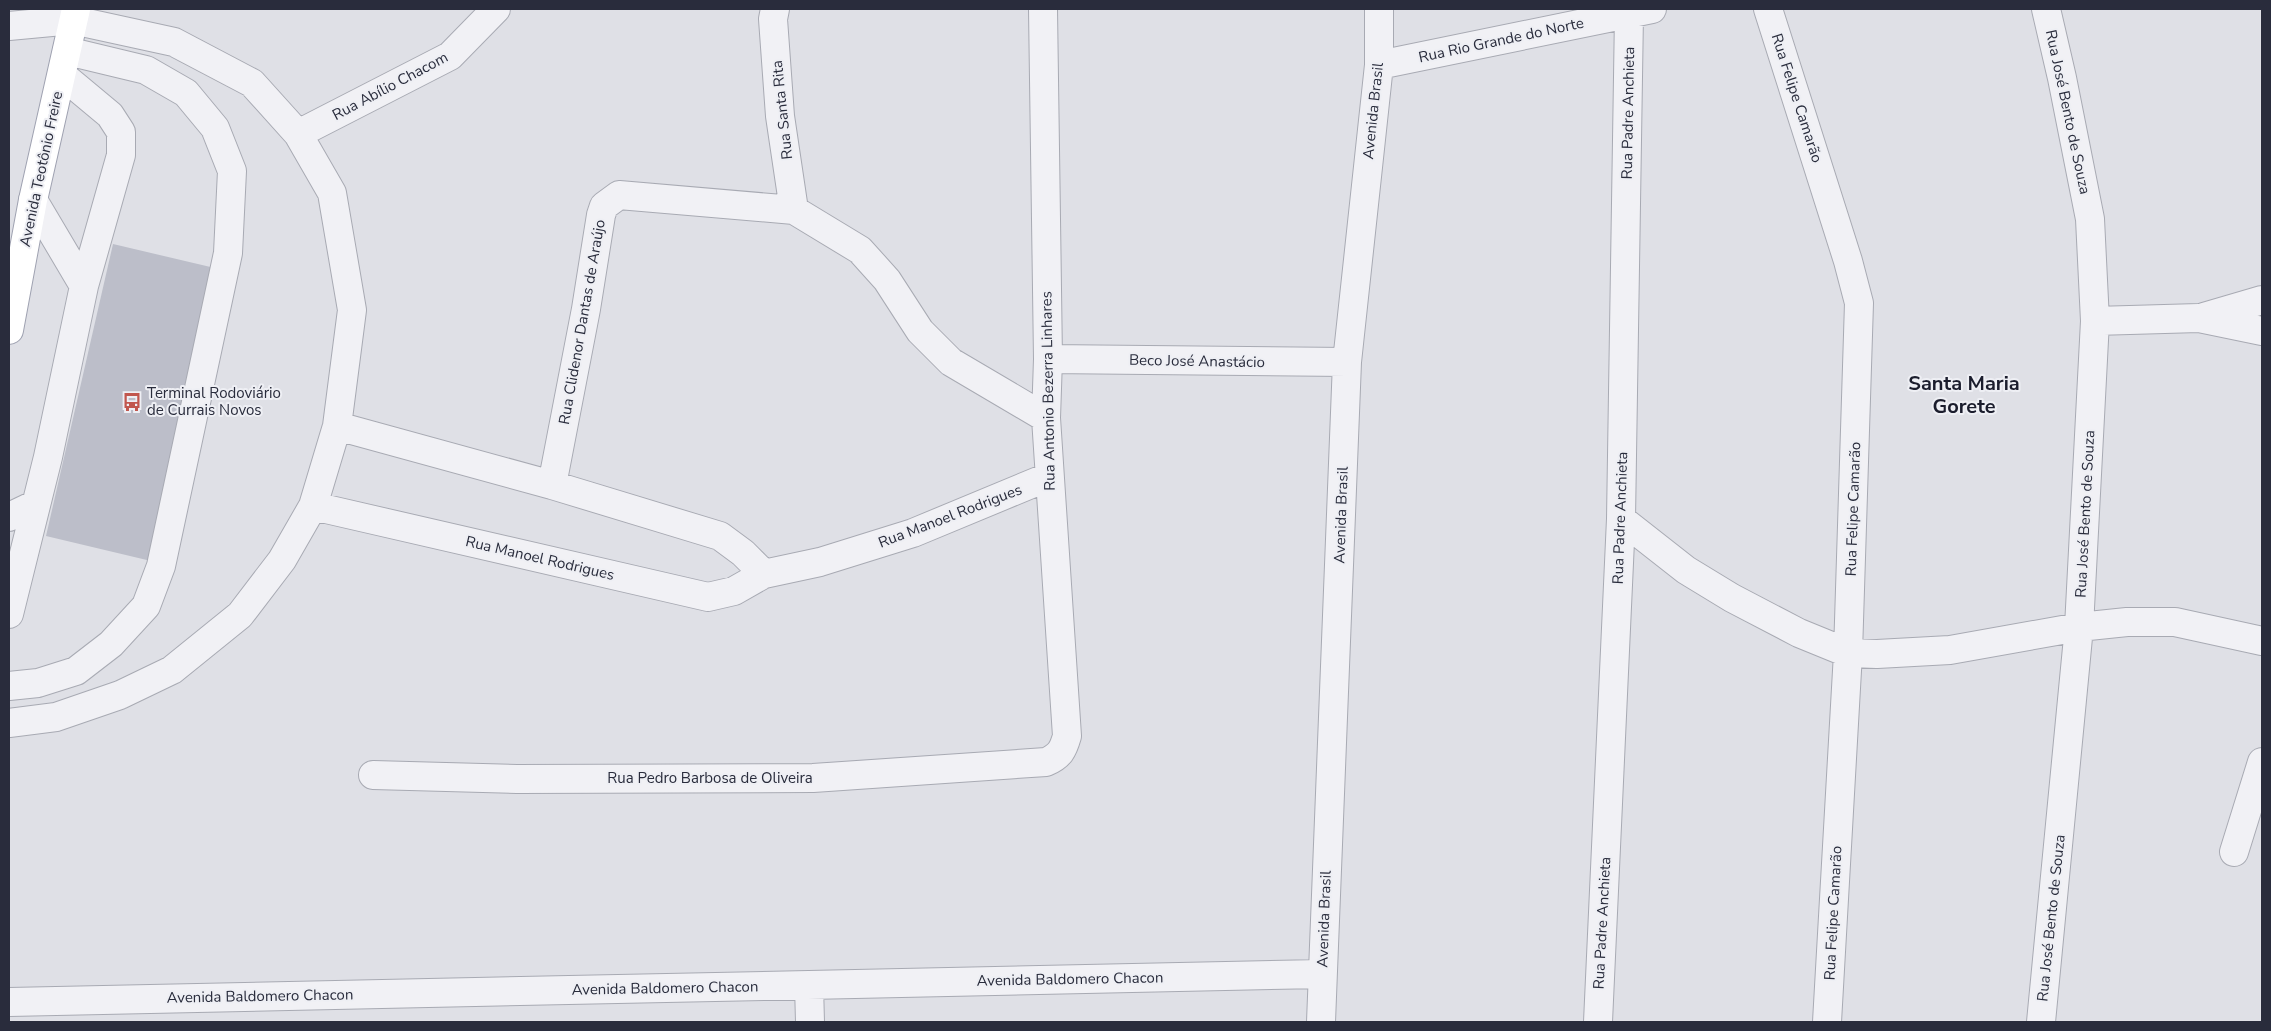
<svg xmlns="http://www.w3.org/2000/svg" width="2271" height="1031" viewBox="0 0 2271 1031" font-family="'Nunito Sans',sans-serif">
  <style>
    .building { fill: #bcbec9 }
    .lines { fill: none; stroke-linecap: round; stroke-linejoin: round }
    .minor-casing { stroke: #a8aab3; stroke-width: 30 }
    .major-casing { stroke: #9fa2b1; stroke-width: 30 }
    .minor { stroke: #f1f1f5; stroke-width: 28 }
    .major { stroke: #fff; stroke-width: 28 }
    .labels { text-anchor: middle; stroke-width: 4; stroke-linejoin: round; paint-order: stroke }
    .street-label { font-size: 15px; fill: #292c3c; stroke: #eeeff4 }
    .poi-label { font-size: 15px; fill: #292c3c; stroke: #eeeff4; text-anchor: start }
    .district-label { font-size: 20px; font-weight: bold; fill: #1b1d2d; stroke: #eeeff4 }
  </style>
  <rect width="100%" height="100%" fill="#dfe0e6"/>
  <!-- building -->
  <path class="building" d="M113,244L219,269L151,561L46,536Z"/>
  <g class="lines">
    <!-- minor casing -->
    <g class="minor-casing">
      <path id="minor" d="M775,9L773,19L780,116L794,210
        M1768,9L1848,261L1859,303L1848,653L1827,1022
        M9,26L73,20L174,42L252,83L298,134L332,193L352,310L337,426L313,506L282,560L240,615L172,670L120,695L56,717L9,723
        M1379,65L1652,9
        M298,134L450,56L496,9
        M33,200L84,286
        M2204,317L2262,300
        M2095,321L2199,318L2262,331
        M1048,359L1347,362
        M337,426L552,485L720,536L743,553L764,574
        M552,485L586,309L601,215L604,206L619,195L794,210L860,250L887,280L920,331L951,362L1046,418
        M313,506L708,597L734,591L764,574L820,562L913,533L1048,477
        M9,517L36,504
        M1621,519L1686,570L1732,598L1799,633L1848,653L1877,654L1950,650L2079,627L2127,622H2175L2262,641
        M9,614L48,457L84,286L121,155V132L110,115L62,75
        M9,686L38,683L76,671L111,644L146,606L161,566L228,253L232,171L215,128L186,93L146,70L67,51
        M373,775L517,779L813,778L1046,762C1060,756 1063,750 1067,736L1046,418L1048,359L1043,9
        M2234,852L2262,762
        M809,985L810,1022
        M9,1002L1322,974
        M1321,1022L1347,362L1379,65V9
        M1598,1022L1621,519L1629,14
        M2041,1022L2079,627L2095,321L2090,219L2062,78L2046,9"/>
    </g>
    <!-- major casing -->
    <g class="major-casing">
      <path id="major" d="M9,330L33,200L76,9"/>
    </g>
    <!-- minor -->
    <use href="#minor" class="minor"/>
    <!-- major -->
    <use href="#major" class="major"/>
  </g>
  <!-- icons -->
  <defs>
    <g id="bus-bare" transform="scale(1.5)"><path d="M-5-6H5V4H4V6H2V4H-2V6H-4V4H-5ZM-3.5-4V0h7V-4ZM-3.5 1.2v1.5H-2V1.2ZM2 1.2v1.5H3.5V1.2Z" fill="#c1574e" stroke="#eeeff4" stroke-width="2.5" paint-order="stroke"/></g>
  </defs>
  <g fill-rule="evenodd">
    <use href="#bus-bare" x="132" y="402"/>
  </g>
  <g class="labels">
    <!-- street labels -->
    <g class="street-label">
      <text transform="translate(1501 40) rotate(-12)" y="5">Rua Rio Grande do Norte</text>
      <text transform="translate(390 86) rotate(-28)" y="5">Rua Abílio Chacom</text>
      <text transform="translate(1797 98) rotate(72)" y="5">Rua Felipe Camarão</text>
      <text transform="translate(782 110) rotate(-96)" y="5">Rua Santa Rita</text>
      <text transform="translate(1373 111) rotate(-84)" y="5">Avenida Brasil</text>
      <text transform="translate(2068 112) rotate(78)" y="5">Rua José Bento de Souza</text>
      <text transform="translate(1628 113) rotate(-89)" y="5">Rua Padre Anchieta</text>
      <text transform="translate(41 169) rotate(-78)" y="5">Avenida Teotônio Freire</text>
      <text transform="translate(582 322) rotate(-80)" y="5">Rua Clidenor Dantas de Araújo</text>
      <text transform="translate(1197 361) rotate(1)" y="5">Beco José Anastácio</text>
      <text transform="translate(1048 391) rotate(-91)" y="5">Rua Antonio Bezerra Linhares</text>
      <text transform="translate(1853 509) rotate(-88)" y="5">Rua Felipe Camarão</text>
      <text transform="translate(2085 514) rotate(-87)" y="5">Rua José Bento de Souza</text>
      <text transform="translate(1341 515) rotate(-88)" y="5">Avenida Brasil</text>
      <text transform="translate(950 516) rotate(-21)" y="5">Rua Manoel Rodrigues</text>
      <text transform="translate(1620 518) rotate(-88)" y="5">Rua Padre Anchieta</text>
      <text transform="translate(540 558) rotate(13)" y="5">Rua Manoel Rodrigues</text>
      <text x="710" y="783">Rua Pedro Barbosa de Oliveira</text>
      <text transform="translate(1833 913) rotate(-87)" y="5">Rua Felipe Camarão</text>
      <text transform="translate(2051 918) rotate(-84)" y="5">Rua José Bento de Souza</text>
      <text transform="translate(1324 919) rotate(-88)" y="5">Avenida Brasil</text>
      <text transform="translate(1602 923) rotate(-87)" y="5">Rua Padre Anchieta</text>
      <text transform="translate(1070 979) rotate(-1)" y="5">Avenida Baldomero Chacon</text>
      <text transform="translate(665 988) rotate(-1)" y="5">Avenida Baldomero Chacon</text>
      <text transform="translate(260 996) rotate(-1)" y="5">Avenida Baldomero Chacon</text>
    </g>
    <!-- poi labels -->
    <g class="poi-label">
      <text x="147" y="398">Terminal Rodoviário<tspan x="147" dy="17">de Currais Novos</tspan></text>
    </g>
    <!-- district labels -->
    <g class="district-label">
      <text x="1964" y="390">Santa Maria<tspan x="1964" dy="23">Gorete</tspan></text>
    </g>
  </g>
  <!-- border -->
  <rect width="2271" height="1031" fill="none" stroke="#292c3c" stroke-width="20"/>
</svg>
